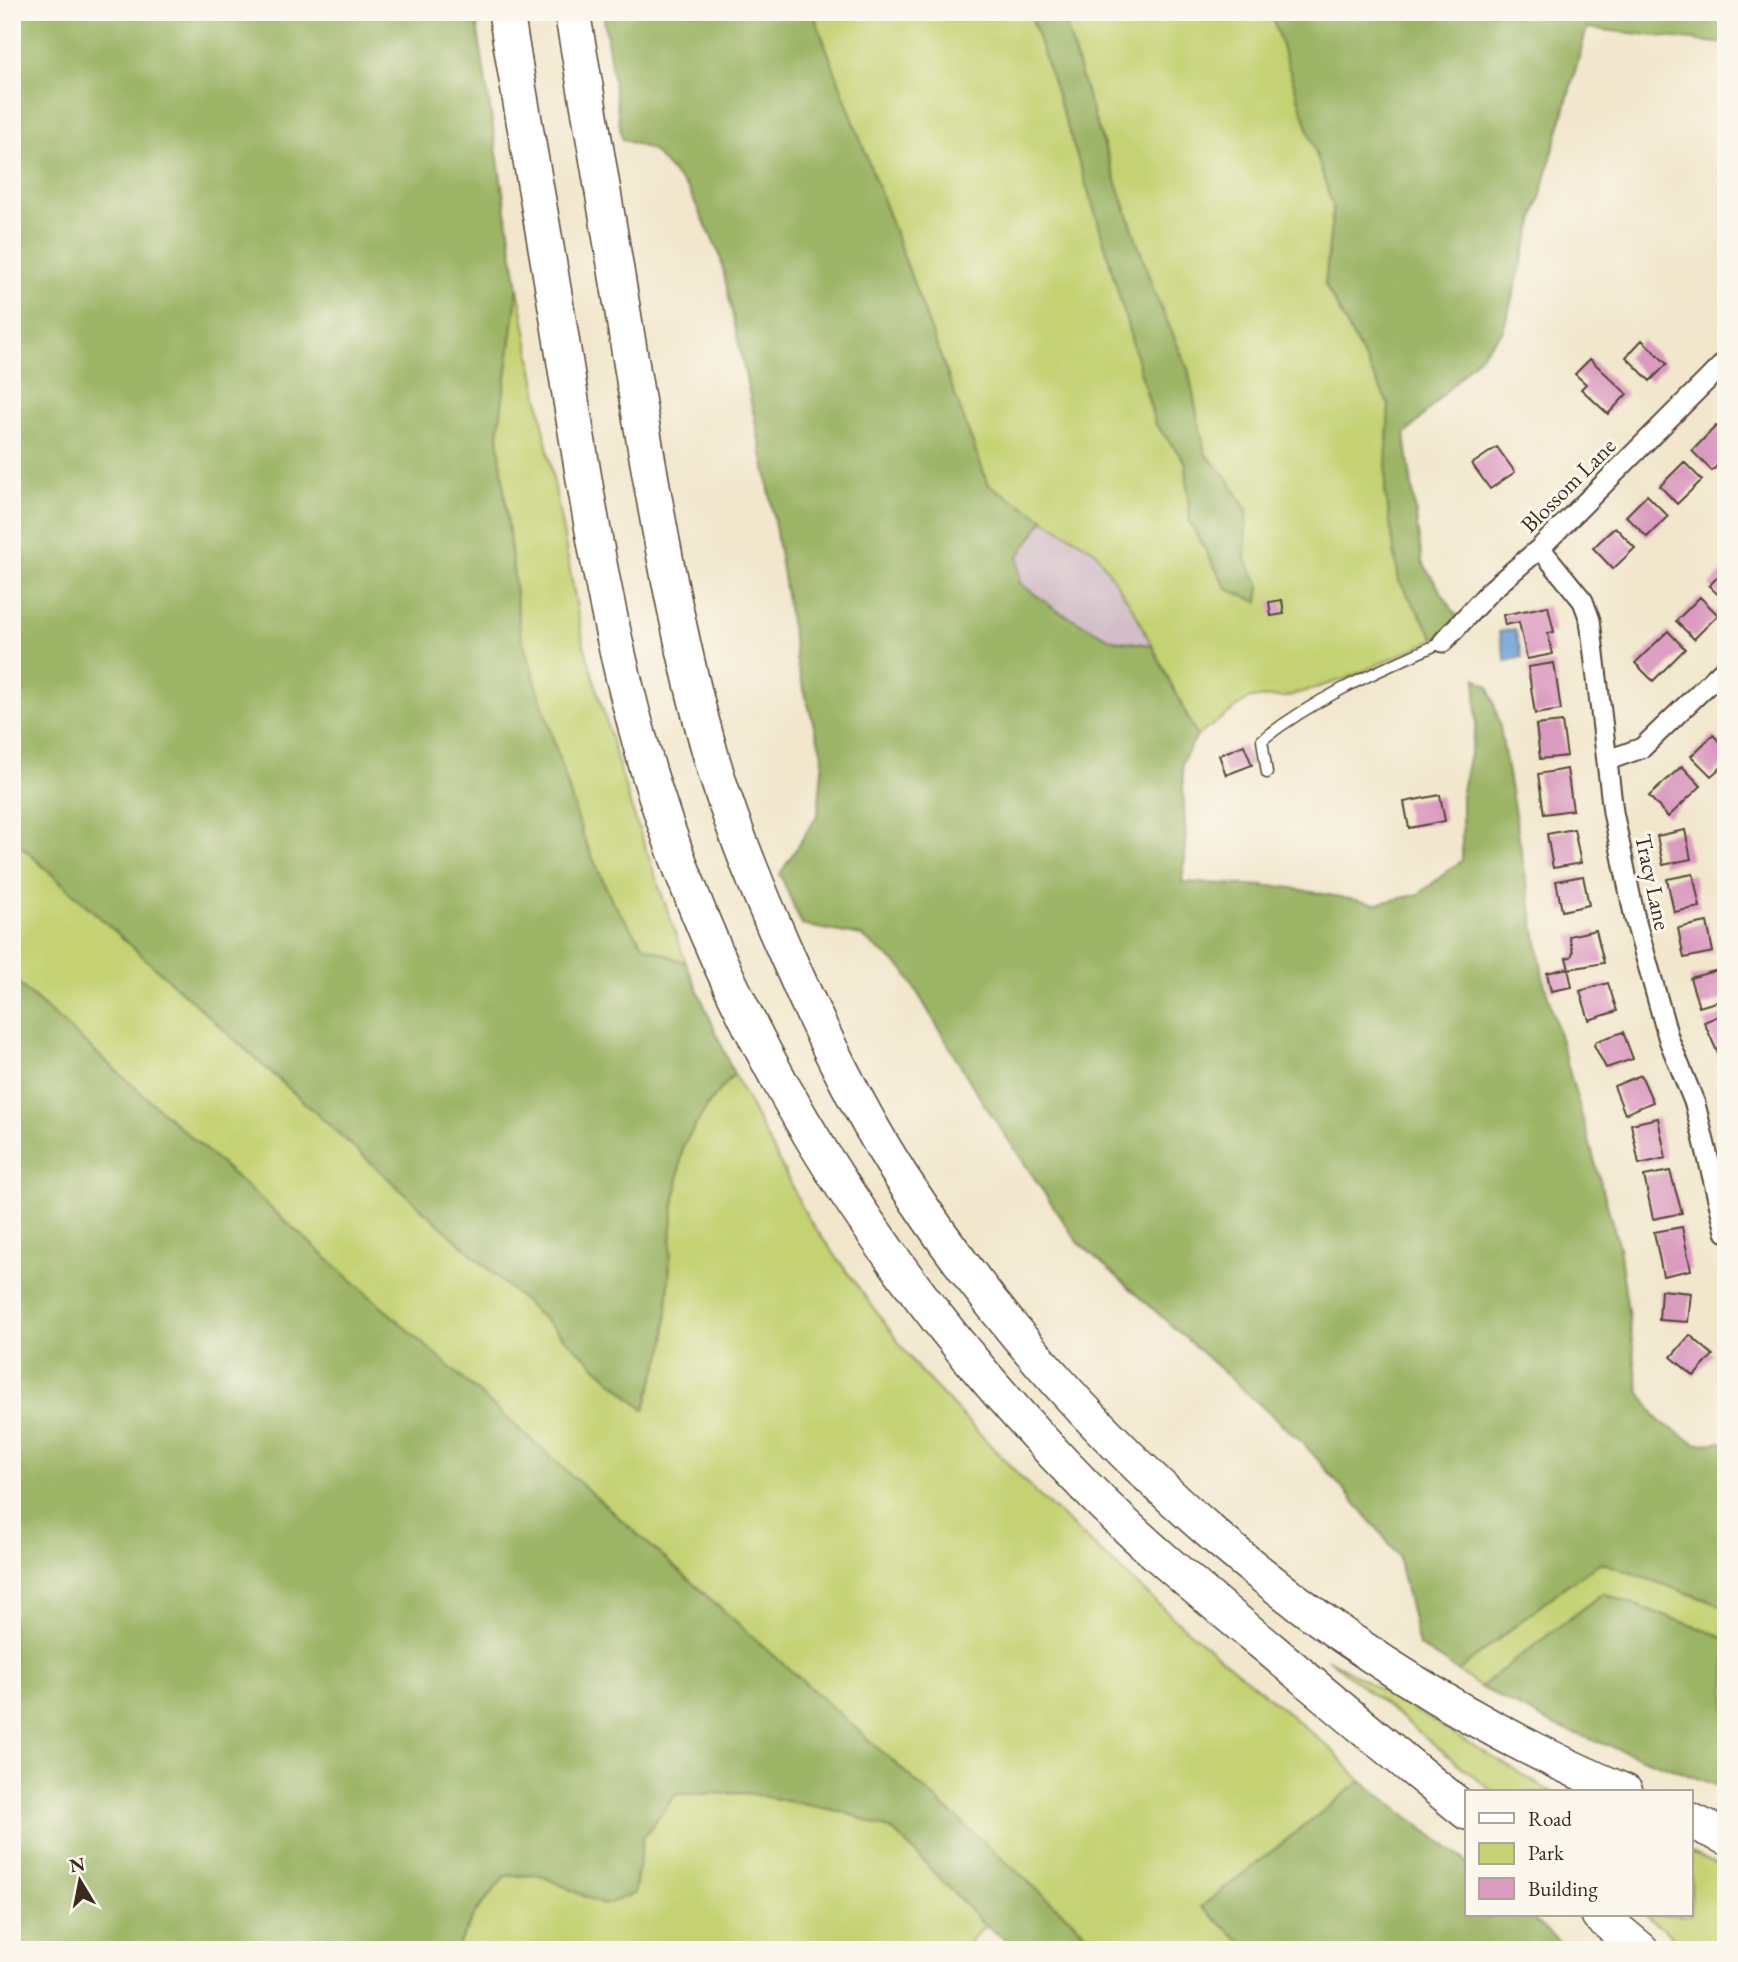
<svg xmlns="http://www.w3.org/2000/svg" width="1738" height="1962" viewBox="0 0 1738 1962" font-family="'EB Garamond',serif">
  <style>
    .industrial { fill: #d2bdc8 }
    .green { fill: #c4d273; stroke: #807e48; stroke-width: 2 }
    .forest { fill: #9bb465; stroke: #6b6f42; stroke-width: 2 }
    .water { fill: #6b9fd7; stroke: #53647a; stroke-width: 2 }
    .building { fill: #db9bc0 }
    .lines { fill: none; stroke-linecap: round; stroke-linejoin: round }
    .lane-casing { stroke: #564638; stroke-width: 13 }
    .street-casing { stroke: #564638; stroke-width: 23 }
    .highway-casing { stroke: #564638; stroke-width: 38 }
    .lane { stroke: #fff; stroke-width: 10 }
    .street { stroke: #fff; stroke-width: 19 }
    .highway { stroke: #fff; stroke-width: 35 }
    .labels { text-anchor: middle; stroke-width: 6; stroke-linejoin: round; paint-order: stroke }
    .street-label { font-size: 23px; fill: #3b2a1e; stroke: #fbf7ec }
  </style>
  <rect width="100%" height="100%" fill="#fbf7ec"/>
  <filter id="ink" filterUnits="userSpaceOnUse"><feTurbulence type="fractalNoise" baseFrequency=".0143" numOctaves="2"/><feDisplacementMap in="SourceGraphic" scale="14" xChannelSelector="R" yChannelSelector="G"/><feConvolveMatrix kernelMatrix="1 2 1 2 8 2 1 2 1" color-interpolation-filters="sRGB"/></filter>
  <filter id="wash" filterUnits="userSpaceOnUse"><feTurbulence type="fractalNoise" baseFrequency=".00686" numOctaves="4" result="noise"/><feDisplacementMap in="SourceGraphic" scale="28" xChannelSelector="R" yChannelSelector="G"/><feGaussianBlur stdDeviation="1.57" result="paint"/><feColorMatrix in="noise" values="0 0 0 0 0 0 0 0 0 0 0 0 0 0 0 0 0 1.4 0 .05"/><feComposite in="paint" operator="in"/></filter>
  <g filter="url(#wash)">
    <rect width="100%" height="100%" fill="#f2e7cd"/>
    <!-- industrial -->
    <path class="industrial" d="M1044,519L1095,551L1135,612L1152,645L1112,640L1056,610L1020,583L1018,557Z"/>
    <!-- green -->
    <path class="green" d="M813,12H1030L1098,221L1155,423L1186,463L1190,523L1227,589L1260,586L1245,559L1246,510L1227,477L1205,454L1188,369L1155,294L1088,99L1062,12H1271L1333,207L1325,284L1389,405L1385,491L1399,581L1435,639L1348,678L1286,697L1250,698L1197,736L1135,612L1095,551L988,485Z
      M518,288L583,641L630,804L686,963L644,946L613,903L584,839L520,632L498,435Z
      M12,838L644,1410L665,1344L673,1212L683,1146L709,1103L734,1074L808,1218L919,1370L1036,1493L1186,1629L1332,1750L1361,1781L1202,1907L1251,1950H1105L12,978Z
      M1601,1562L1726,1607V1638L1603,1593L1480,1687L1458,1671L1568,1584Z
      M1327,1658L1546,1789L1554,1792H1493Z
      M747,1793L844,1812L894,1831L985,1925L962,1950H455L476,1912L505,1876L540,1875L603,1905L634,1894L643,1838L676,1794Z
      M1691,1853L1726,1869V1950H1689L1645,1915H1691Z"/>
    <!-- forest -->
    <path class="forest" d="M12,12H475L518,288L498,435L520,632L584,839L613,903L644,946L686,963L734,1074L709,1103L683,1146L673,1212L665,1344L644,1410L12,838Z
      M603,12H813L988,484L1044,519L1018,557L1020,583L1056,610L1112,640L1152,645L1197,736L1182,762L1186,849L1182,882L1286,887L1376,904L1419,894L1462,860V790L1476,728V678L1489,687L1499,722L1544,982L1619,1247L1639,1391L1659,1421L1697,1444L1726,1442V1607L1601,1562L1568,1584L1458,1671L1419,1646L1398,1556L1377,1528L1305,1445L1077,1241L980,1098L904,970L862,936L802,925L780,874L818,814L823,757L798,669L767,477L720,255L689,190L652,150L622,139Z
      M1030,12H1062L1088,99L1155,294L1188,369L1205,454L1227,477L1247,510L1245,559L1260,586L1258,602L1227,589L1190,523L1186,463L1155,423L1098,221Z
      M1271,12H1726V44L1587,28L1503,331L1405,435L1422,562L1458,618L1435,639L1399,581L1385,491L1389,405L1325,284L1333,207Z
      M12,978L1105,1950H1020L985,1925L894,1831L844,1812L747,1793L676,1794L643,1838L634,1894L603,1905L540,1875L505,1876L476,1912L455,1950H12Z
      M1603,1593L1726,1638V1789L1558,1727L1480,1687Z
      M1361,1781L1467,1862V1915H1528L1569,1950H1251L1201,1907Z"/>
    <!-- water -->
    <path class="water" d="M1515,629L1522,657L1506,661L1499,632Z"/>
    <g id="blocks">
      <!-- building -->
      <path class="building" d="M1642,340L1667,364L1650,381L1626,357Z
        M1590,359L1627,394L1608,414L1581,389L1586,384L1575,374Z
        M1716,426L1726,436V457L1712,471L1692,451Z
        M1497,447L1515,472L1490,489L1472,464Z
        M1684,462L1702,480L1677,504L1660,486Z
        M1647,495L1668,516L1647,537L1626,516Z
        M1615,527L1635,548L1613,569L1593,548Z
        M1723,571L1726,574V602L1709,586Z
        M1700,597L1718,615L1694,639L1676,621Z
        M1282,600L1284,614L1271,616L1269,602Z
        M1548,606L1554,632L1548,633L1553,654L1527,659L1519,622L1505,625L1503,615Z
        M1668,631L1685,649L1653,681L1635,663Z
        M1554,663L1561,710L1535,714L1528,667Z
        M1562,722L1567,756L1540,759L1536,725Z
        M1713,735L1726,748V763L1711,776L1691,756Z
        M1244,745L1252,765L1226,775L1219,755Z
        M1682,766L1701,786L1668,817L1649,796Z
        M1567,769L1573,810L1544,814L1538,774Z
        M1440,795L1445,821L1409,828L1404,802Z
        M1574,829L1581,863L1553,868L1547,834Z
        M1685,830L1691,859L1663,865L1657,836Z
        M1693,874L1700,907L1674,912L1667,879Z
        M1583,876L1589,905L1562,911L1556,881Z
        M1707,922L1713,952L1684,958L1678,928Z
        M1596,930L1604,963L1569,969L1566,958L1571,957L1573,952L1569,936Z
        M1568,968L1572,987L1551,991L1547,973Z
        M1718,970L1726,999L1699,1007L1690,978Z
        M1608,983L1617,1011L1589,1020L1580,991Z
        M1726,1013V1050L1718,1054L1704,1022Z
        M1623,1032L1633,1059L1606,1068L1594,1045L1597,1041Z
        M1641,1075L1653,1102L1625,1114L1614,1086Z
        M1658,1118L1666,1158L1639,1164L1631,1124Z
        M1670,1171L1682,1213L1653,1219L1644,1176Z
        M1682,1227L1691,1270L1663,1276L1654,1232Z
        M1661,1290L1691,1293L1688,1322L1659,1320Z
        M1690,1335L1713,1355L1694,1376L1671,1357Z"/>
    </g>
  </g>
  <g filter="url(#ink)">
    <use href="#blocks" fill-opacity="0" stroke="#564638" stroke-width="2"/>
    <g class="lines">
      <!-- lane casing -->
      <g class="lane-casing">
        <path id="lane" d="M1267,773L1262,740C1316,697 1380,670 1443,642"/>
      </g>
      <!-- street casing -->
      <g class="street-casing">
        <path id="street" d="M1540,548L1583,601L1590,620L1613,812L1635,919L1669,1040L1695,1104L1726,1232
          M1443,642L1490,591L1540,548L1726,361
          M1608,760L1642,748L1726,667"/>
      </g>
      <!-- highway casing -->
      <g class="highway-casing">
        <path id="highway" d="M506,12C523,121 544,229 561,338C585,488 608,641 653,786C737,1055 890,1287 1086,1487C1143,1545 1207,1597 1270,1649C1335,1704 1400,1759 1467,1812
          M572,12C594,135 614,257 634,380C655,506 676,633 711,756C730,823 757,888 785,951C819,1028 855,1104 900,1175C1075,1445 1328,1666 1625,1792
          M1691,1821L1726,1837
          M1599,1915L1641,1950"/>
      </g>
      <!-- lane -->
      <use href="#lane" class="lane"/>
      <!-- street -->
      <use href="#street" class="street"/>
      <!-- highway -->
      <use href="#highway" class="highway"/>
    </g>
  </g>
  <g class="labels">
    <!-- street labels -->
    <g class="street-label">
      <text transform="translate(1568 485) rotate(-45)" y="8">Blossom Lane</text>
      <text transform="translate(1653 882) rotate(78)" y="8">Tracy Lane</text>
    </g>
  </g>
  <!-- margin -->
  <rect width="1738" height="1962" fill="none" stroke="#fbf7ec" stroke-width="42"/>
  <!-- legend -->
  <rect x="1465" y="1790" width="228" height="126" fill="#fbf7ec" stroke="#aea59a" stroke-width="2"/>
  <rect x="1479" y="1813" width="35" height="10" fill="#ffffff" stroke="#aea59a" stroke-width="2"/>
  <text x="1528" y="1826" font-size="21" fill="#3b2a1e">Road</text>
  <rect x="1479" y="1843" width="35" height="21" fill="#c4d273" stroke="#aea59a" stroke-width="2"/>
  <text x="1528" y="1860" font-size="21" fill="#3b2a1e">Park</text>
  <rect x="1479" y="1878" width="35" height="21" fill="#db9bc0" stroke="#aea59a" stroke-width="2"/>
  <text x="1528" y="1896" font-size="21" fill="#3b2a1e">Building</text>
  <!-- north arrow -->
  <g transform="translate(80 1881) rotate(350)" stroke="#fbf7ec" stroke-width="5" paint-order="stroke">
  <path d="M0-5L12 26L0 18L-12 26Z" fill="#3b2a1e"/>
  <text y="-10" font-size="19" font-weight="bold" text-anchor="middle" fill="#3b2a1e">N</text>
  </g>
</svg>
